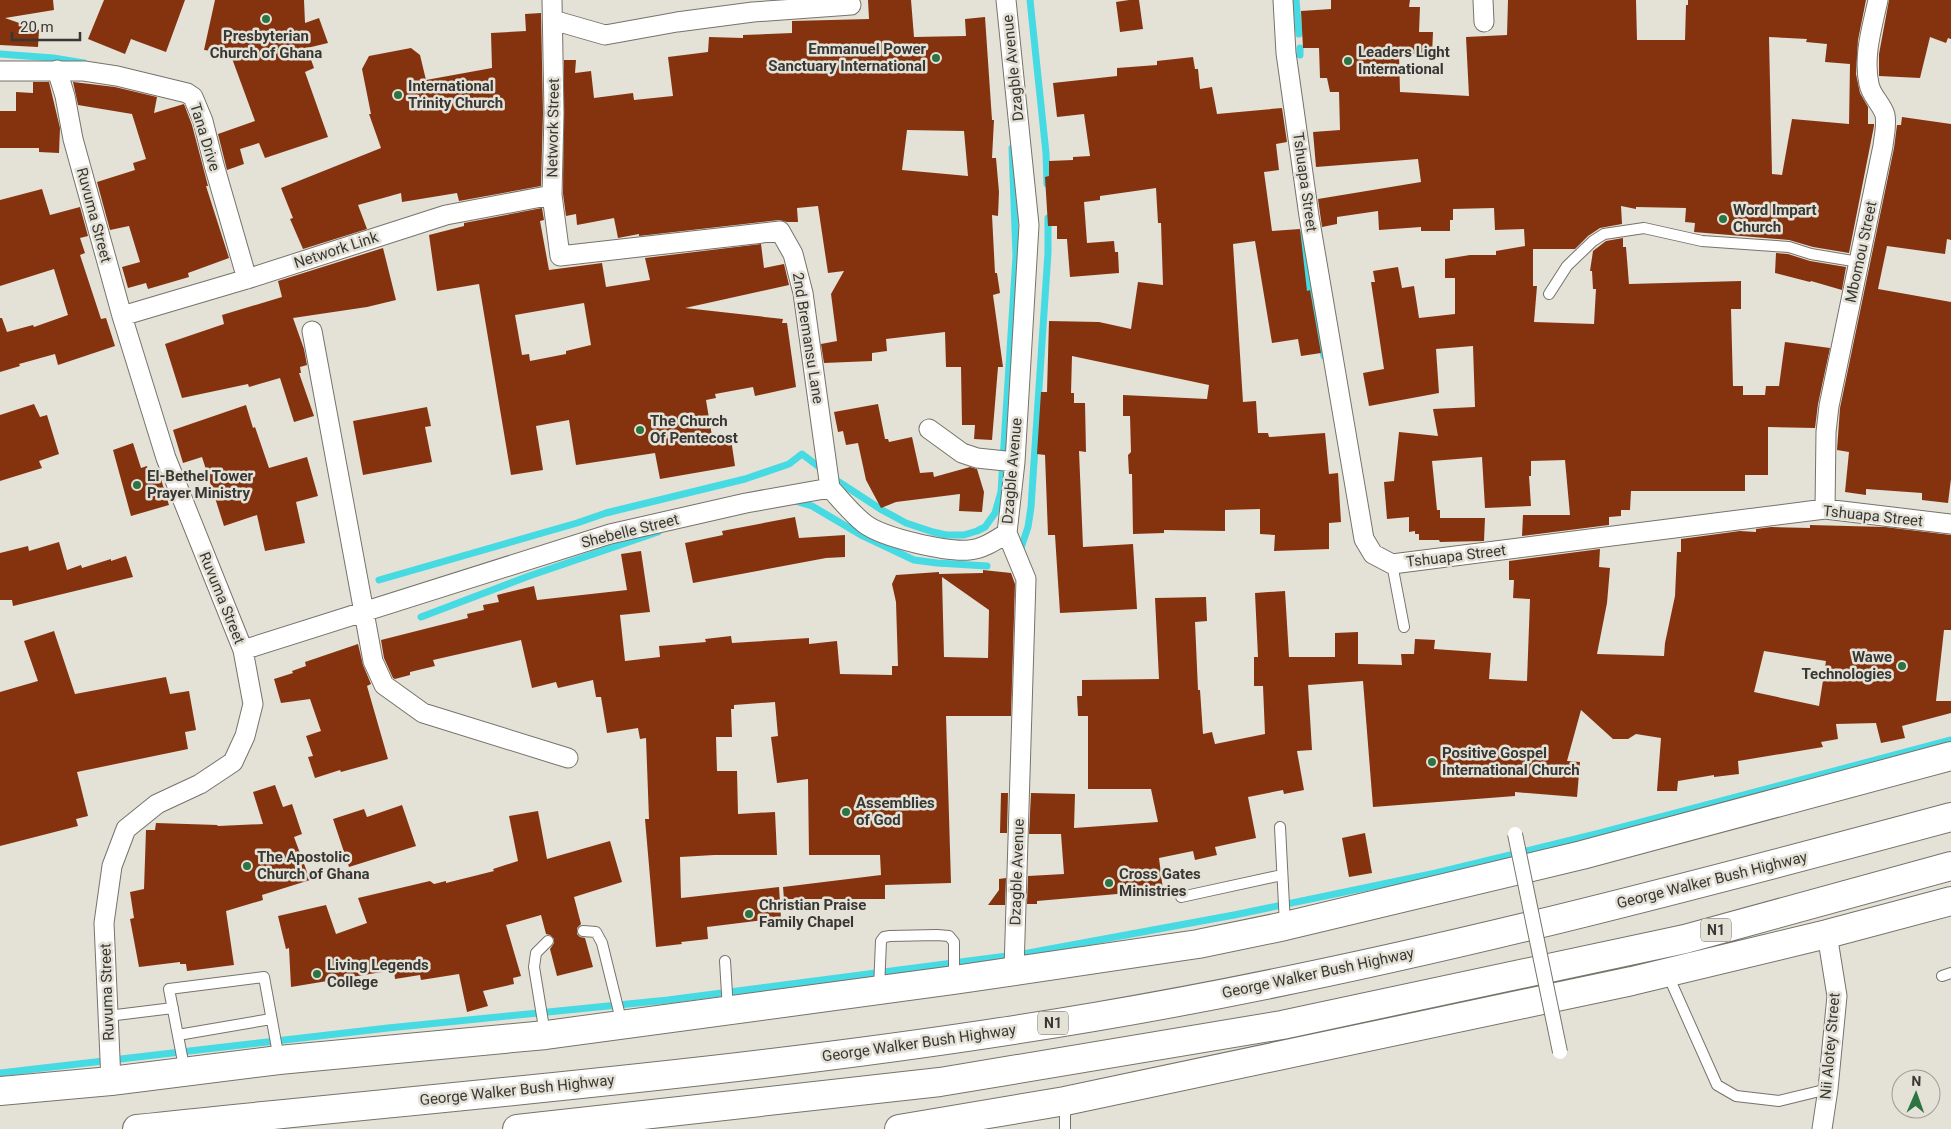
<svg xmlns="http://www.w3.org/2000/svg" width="1951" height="1129" viewBox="0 0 1951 1129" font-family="Roboto,sans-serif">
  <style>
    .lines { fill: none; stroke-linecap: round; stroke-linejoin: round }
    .stream { stroke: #46dae3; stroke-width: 7 }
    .building { fill: #85330f; fill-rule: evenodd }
    .service-casing { stroke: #76736a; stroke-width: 12 }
    .minor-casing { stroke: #76736a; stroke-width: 21 }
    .trunk-casing { stroke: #76736a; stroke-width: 30 }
    .service { stroke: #fff; stroke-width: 10 }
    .minor { stroke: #fff; stroke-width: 19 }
    .trunk { stroke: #fff; stroke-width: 28 }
    .pedestrian-bridge-casing { stroke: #76736a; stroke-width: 16; stroke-linecap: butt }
    .pedestrian-bridge { stroke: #fff; stroke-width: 14 }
    .poi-dot { fill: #2c7441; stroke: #e4e1d7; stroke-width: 2 }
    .labels { text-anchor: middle; stroke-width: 5; stroke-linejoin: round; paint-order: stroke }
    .shield { fill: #e4e1d7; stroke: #6c6a64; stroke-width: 1 }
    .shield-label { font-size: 14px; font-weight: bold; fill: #383733 }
    .poi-label { font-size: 15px; font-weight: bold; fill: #383733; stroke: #e4e1d7; text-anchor: start }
    .street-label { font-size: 15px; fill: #383733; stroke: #e4e1d7 }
  </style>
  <rect width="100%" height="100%" fill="#e4e1d7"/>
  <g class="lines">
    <!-- stream -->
    <path class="stream" d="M1030,0L1046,153L1047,184
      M1296,0L1299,34
      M1300,48V55
      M0,54L53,58L84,63
      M1303,234L1311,300L1324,356
      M795,501L812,506L861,535L914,560L937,563L987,566
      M1021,548L1028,527L1031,507L1048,253V218
      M379,580L577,523L606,513L745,479L789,464L802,454L839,482L882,510L906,523L933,532L946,535H964L977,531L985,527L995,513L1001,492L1016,256L1012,148
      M421,617L529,576L658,532
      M0,1073L388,1028L668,1000L1023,954L1234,915L1436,873L1600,833L1951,740"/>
  </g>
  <!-- building -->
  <path class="building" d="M0,0H53L54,10L5,18L39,30L38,47L0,45Z
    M104,0H185L166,52L131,39L125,54L88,39Z
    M215,0H304L305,23L319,18L328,43L307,48L314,68L305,72L328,137L265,158L259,143L240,149L244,164L227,170L218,134L255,121L230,53L204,50Z
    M868,0H911L914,37L966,36L965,19L985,17L992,120H994L992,158H996L999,192L998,216L992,215L995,273H997L1000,293L993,295L1003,367H998L992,440L974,439L975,425H962L961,367H946L945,332L886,339L887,351L872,353V361L824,363L821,344L837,341L831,294L844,271L828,273L818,206L797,208L798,222H787L779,220L639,236V234L618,238L614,218L577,225L576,214L566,216L563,194L564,60H576L575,73L591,71L594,98L633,93L634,100L673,96L668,57L708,52L709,37L743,38V35L792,33V21L869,19ZM907,130L964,131L968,176L902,170Z
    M1129,0H1139L1143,29L1120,32L1116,2Z
    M1331,0H1410L1409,7H1420L1419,32H1433L1432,55L1399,53L1400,92L1469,96L1466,37L1507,35L1508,0H1636L1637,40H1685L1686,5H1688V0H1866L1858,40L1856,74L1860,93L1868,107V124H1874V126L1849,253L1813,247L1789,240L1694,232L1695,223L1685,222L1686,208L1636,207V209L1621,206L1622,224L1600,228L1588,236L1575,249H1533V286H1537L1534,322L1594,324L1596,289H1593L1592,271H1590L1593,251L1606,241L1623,238V247H1626L1629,284L1741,281V309H1731L1733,386H1743V395H1765L1766,386H1779L1785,342L1830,348L1818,404L1815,428L1768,427V475H1745V491H1631L1630,510H1621V516L1609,517V525L1522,536L1523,515H1570L1565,460L1531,461V476H1529L1531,506L1485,508L1482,457L1432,461L1437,510H1440V518H1485L1484,541L1440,542L1439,540H1419V534H1415V531L1409,532V517L1387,519L1384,482L1394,481L1399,432L1438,436L1433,409L1475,407L1473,346L1436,349L1439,393L1369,406L1363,373L1384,369L1371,282H1375L1373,271L1398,267L1402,288L1414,286L1419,318L1455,314V278H1445V259L1470,255H1496V251L1525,246L1524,229L1495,230L1494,208L1453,209V220H1450V231H1421V227L1379,230L1378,211L1337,217V224L1322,227L1318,199L1421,182L1418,159L1316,167L1313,132L1340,130L1339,92H1330L1327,78H1320L1319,48H1303L1301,11L1331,9ZM1769,37L1807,39L1806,42L1827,44L1825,62L1850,64L1849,124L1792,119L1782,175L1772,174Z
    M1889,0H1951V39L1948,38L1946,43L1930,37L1920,78L1879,76V54Z
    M541,13L543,113L541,186L459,201L457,193L402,202L401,193L358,205L367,229L303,249L290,219L293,218L281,188L381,148L369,114H371L362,69L369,56L411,48L420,55L426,80L492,68L491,33L526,31L525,14Z
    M1193,57L1195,69H1198L1200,89L1212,87L1217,114L1282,108L1287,142L1276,144L1279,170L1264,172L1272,231L1300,229L1307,291L1310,290L1321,353L1301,356L1298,339L1272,343L1255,241L1233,244L1243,402L1256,401L1258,433H1268L1269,437L1325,433L1329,474L1338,473L1341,522L1329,523V549L1274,551L1275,535L1260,534V509L1225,510V531L1164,530V533L1133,534L1132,474H1129L1128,455L1131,452L1130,416H1123V395L1207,399L1209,385L1072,356L1071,393H1074V403H1085L1086,452L1079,451L1083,547L1133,544L1137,609L1060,613L1055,535H1048L1045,455L1037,454L1041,392H1047L1049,321L1099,322L1131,329L1138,282L1163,285L1161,223H1158L1156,188L1100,196V200L1084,202L1087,243L1114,241L1115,252H1118L1119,273L1070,277L1067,239H1057V226H1048L1045,177L1049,176V161L1073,160V157L1090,156L1084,114L1057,117L1053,83L1117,76V68L1157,65V61Z
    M33,82H49L60,128L59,153L39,152V148H0V111H16V92L33,93Z
    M73,82L115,87L157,97L154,113L184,104L192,125L208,186H206L229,258L188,273L189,277L148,289L146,283L128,288L122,267L140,262L129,226L110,230L97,182L135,170L133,163L146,159L132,114L78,105Z
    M1902,117L1951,124V240L1947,239L1945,254L1887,246L1878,289L1951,302V479L1948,503L1922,500V493L1866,489V495L1845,492L1849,452L1837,450L1840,408L1894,148L1897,125H1901Z
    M42,189L50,215L80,207L88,236L80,238L85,253L80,255L101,319L106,318L115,346L58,365L55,354L19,364L20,366L0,372V318H2L7,332L33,325L34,327L68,315L54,269L0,286V200Z
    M542,208L544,220L540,221L549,270L602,263L606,287L650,280L645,258L761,244L764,268L784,264L789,285L685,308L783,319L782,323H787L796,387L755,396L753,387L715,394L716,398L706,400L713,442L731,439L735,466L660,479L655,453L576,465L569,420L536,426L543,470L511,475L479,284L437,291L429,235L464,226V223ZM584,303L591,345L566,351V354L530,361L529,354L522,355L515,315Z
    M383,248L396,300L367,307L293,318L304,349L307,365L300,367L301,373H299L314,416L294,422L280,378L249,387L248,384L182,398L165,344L224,324L222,315L282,297L278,281Z
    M1776,253L1788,254L1810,261L1846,267L1842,290L1811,281L1810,282L1775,273Z
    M34,404L40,417L47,415L59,454L39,461L42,468L0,481V415Z
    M878,404L885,439H888L889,442L912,437L920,473L933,472L934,477L970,467L977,469L984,492L982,512L959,511L960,494L896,502L881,508L866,480L858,443L846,445L843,431L838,432L834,412Z
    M246,405L253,428L255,427L269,468L307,457L318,496L296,502L305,543L265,551L257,515L224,526L202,457L183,463L173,430Z
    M427,407L431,426L425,427L432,462L363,475L353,421Z
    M133,443L141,468L147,466L150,479L160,476L169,505L131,516L113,450Z
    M795,517L799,538L845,535V557L826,558L693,583L685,543L723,535L722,531Z
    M1810,525L1885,527L1951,535V630H1944L1936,701H1951V713L1902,726L1905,738L1881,743L1876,723L1836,724L1838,739L1821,742L1823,747L1738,761L1739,774L1714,777V775L1678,781L1677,791H1657L1661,738L1636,734L1628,739H1613L1581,710L1567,761L1580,762L1577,797L1515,792V796L1373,807L1363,681L1308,685L1312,750L1297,751L1304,790L1284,794L1283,790L1248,797L1256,838L1215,847L1217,855L1195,860L1193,851L1159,858L1163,890L1037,901V904H1027L1028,876L1064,874L1061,834H1029L1031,793L1075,794L1074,828L1158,822L1151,789H1088V716H1078L1077,696H1082V680L1159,679L1155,598L1206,597L1207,621L1195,622L1198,690H1200L1203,734L1212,732L1215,744L1265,734L1263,686H1254V657H1258L1255,593L1285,591L1289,657H1335V633L1358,632V664L1402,665L1401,654H1414L1415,639L1435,640L1434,649L1491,653L1489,679L1527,681L1530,599L1513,598L1514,580H1509V561L1600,549L1599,567L1610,568L1607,603L1597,654L1664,656L1665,643L1675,596L1677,552H1681V539L1740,531L1756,532V529L1771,527L1810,528ZM1764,651L1826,661L1819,706L1754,692Z
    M59,542L67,570L81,565L82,568L111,559V561L126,556L133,577L13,606L12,600H0V553L28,546L29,551Z
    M641,551L650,612L620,615L625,661L660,657L659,646L706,642L705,639L731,636L732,643L809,638V644L837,641L840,674L892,675V666H898L896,602L892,584L896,575L939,572V574L983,573V570L1011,573L1015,584L1011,716H946L951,883L885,885V899H784L783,887L881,875L880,855H809L808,779L777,783L771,737L778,736L775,702L734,705V709H731L732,737H716L717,771H737L738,814L775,812L777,855H714L680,857L681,898L779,887L781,918L707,927L708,939L681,942L682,944L656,947L645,819H649L646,738L640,739L638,728L607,733L601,697H596L593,680L558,688L556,682L532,688L521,640L433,660L435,666L410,672V675L395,679L393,678L384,658L381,640L468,618L467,614L484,610L483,605L499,602L497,595L534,586L537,600L627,590L621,554ZM942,577L989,610L988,658L944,657Z
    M54,631L75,694L166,677L170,694L189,691L196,730L185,732L188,749L77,772L88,816L76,819L78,826L0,846V692L38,681L24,641Z
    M358,644L363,665L371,684L367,686L388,759L341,772L340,770L315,778L308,757L313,756L306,736L321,731L310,699L281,703L274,679L293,673L292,671L306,666L305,662Z
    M275,785L283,807L292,804L302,834L294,837L310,880L262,895L263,900L226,911L234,965L187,971L186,964H180V962L139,967L130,919L134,918L130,892L144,889L146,830H155L156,823L217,825L218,826L263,824L253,792Z
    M1001,793H1008L1007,833H1000Z
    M402,805L416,846L349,867L333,819L364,809L367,817Z
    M538,811L547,859L610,841L622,882L574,897L581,924L577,928V934L580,937L585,938L593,967L557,976L550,949L554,943V939L550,935L546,934L541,915L506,925L521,976L513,978L514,984L483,991L488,1006L467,1012L459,974L421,980L420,975L395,979L394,970L291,987L289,948L286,949L278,916L326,905L336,934L367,923L358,898L430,881L434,884L446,881V883L494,871L493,869L518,861L509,816Z
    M1365,833L1372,873L1349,877L1342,838Z
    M1006,878L1005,905H988L999,890V879Z"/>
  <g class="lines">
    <!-- service casing -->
    <g class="service-casing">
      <path id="service" d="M1549,294L1567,266L1593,241L1604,234L1644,228L1702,241L1789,247L1811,254L1859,262
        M1392,564L1404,627
        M1280,827L1285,925
        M1181,897L1282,875
        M583,931L596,932L602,943L622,1024
        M725,961L728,1010
        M1667,973L1717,1085L1736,1096L1779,1101L1828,1089
        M1942,976L1951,973
        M879,989L881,941L884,937L890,936L937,935L949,936L954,942V979
        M108,1016L173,1008
        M545,1034L534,967L536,953L548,941
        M178,1035L271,1019
        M185,1072L169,989L264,977L279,1059
        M1065,1129V1102"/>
    </g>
    <!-- minor casing -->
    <g class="minor-casing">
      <path id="minor" d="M552,0L554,113L552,195L560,256L780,231L793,254L803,293L830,488
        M1006,0L1029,225L1015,462L1007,533L1026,579L1014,970
        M1283,0L1286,53L1309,216L1364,539L1373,554L1392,564L1825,509L1951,524
        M1483,0L1484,22
        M553,20L605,35L677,22L753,12L851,5
        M57,70L65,96L73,139L122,316L166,458L243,650L253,704L245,736L233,762L200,784L157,804L126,829L112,866L104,923L111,1081
        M0,71H84L117,76L187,93L193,97L203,121L214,165L247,279
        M122,316L247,279L446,215L552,195
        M312,331L373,661L384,685L423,713L568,758
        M929,429L962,453L977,458L1015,462
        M830,488C841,500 852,514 865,524C884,538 946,552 969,550C983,549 996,540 1007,533
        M1825,509L1826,432L1829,406L1883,146C1884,136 1887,125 1885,115C1882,104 1871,96 1869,84C1863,56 1872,28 1878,0
        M243,650L610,534L746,503L830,488
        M1822,1129L1828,1089L1837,996L1827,934"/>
    </g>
    <!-- trunk casing -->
    <g class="trunk-casing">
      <path id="trunk" d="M0,1091L111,1081L279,1060L546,1035L954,980L1198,944L1285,926L1582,855L1951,756
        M137,1129C456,1095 777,1071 1094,1017C1384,968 1668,893 1951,817
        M517,1129L940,1082L1282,1025L1685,939L1951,866
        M899,1129L1065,1101L1632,981L1827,934L1951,901"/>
    </g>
    <!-- service -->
    <use href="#service" class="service"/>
    <!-- minor -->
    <use href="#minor" class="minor"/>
    <!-- trunk -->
    <use href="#trunk" class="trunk"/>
    <!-- pedestrian-bridge casing -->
    <g class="pedestrian-bridge-casing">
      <path id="pedestrian-bridge" d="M1515,834L1560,1052"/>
    </g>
    <!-- pedestrian-bridge -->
    <use href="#pedestrian-bridge" class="pedestrian-bridge"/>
  </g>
  <!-- markers -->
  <g class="poi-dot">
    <circle cx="266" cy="19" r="5"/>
    <circle cx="936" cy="58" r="5"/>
    <circle cx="1348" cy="61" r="5"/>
    <circle cx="398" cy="95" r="5"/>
    <circle cx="1723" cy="219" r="5"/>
    <circle cx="640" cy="430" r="5"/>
    <circle cx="137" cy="485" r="5"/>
    <circle cx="1902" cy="666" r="5"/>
    <circle cx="1432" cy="762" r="5"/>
    <circle cx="846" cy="812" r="5"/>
    <circle cx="247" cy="866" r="5"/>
    <circle cx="1109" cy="883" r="5"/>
    <circle cx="749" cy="914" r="5"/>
    <circle cx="317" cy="974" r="5"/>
  </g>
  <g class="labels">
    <!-- shield labels -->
    <g class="shield">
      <rect x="1701" y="918.5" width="30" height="23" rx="4"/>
      <rect x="1038" y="1011.5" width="30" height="23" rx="4"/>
    </g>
    <g class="shield-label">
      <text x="1716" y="935">N1</text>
      <text x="1053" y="1028">N1</text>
    </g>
    <!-- poi labels -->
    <g class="poi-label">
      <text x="266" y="41" text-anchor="middle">Presbyterian<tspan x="266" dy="17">Church of Ghana</tspan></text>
      <text x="926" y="54" text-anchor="end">Emmanuel Power<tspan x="926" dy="17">Sanctuary International</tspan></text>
      <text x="1358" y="57">Leaders Light<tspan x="1358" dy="17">International</tspan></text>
      <text x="408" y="91">International<tspan x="408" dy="17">Trinity Church</tspan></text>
      <text x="1733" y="215">Word Impart<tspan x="1733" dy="17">Church</tspan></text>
      <text x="650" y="426">The Church<tspan x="650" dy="17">Of Pentecost</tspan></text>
      <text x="147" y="481">El-Bethel Tower<tspan x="147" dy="17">Prayer Ministry</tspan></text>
      <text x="1892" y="662" text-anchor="end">Wawe<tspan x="1892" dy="17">Technologies</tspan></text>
      <text x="1442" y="758">Positive Gospel<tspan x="1442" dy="17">International Church</tspan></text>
      <text x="856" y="808">Assemblies<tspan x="856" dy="17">of God</tspan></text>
      <text x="257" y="862">The Apostolic<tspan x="257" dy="17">Church of Ghana</tspan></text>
      <text x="1119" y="879">Cross Gates<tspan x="1119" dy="17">Ministries</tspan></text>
      <text x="759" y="910">Christian Praise<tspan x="759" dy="17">Family Chapel</tspan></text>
      <text x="327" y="970">Living Legends<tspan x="327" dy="17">College</tspan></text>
    </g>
    <!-- street labels -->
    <g class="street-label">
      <text transform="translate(1013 68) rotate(-96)" y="5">Dzagble Avenue</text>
      <text transform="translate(553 128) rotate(-89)" y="5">Network Street</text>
      <text transform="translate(205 137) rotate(73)" y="5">Tana Drive</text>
      <text transform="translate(1305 182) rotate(82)" y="5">Tshuapa Street</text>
      <text transform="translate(94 215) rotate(75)" y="5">Ruvuma Street</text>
      <text transform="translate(336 250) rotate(-18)" y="5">Network Link</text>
      <text transform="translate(1861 252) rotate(-78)" y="5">Mbomou Street</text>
      <text transform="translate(808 338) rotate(81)" y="5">2nd Bremansu Lane</text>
      <text transform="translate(1012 471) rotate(-85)" y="5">Dzagble Avenue</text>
      <text transform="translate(1873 516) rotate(6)" y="5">Tshuapa Street</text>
      <text transform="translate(630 531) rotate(-14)" y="5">Shebelle Street</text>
      <text transform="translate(1456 556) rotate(-7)" y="5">Tshuapa Street</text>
      <text transform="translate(222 598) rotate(68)" y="5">Ruvuma Street</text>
      <text transform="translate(1017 872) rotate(-88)" y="5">Dzagble Avenue</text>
      <text transform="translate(1712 880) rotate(-14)" y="5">George Walker Bush Highway</text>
      <text transform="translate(1318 973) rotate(-12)" y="5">George Walker Bush Highway</text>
      <text transform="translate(107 992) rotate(-92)" y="5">Ruvuma Street</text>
      <text transform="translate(919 1043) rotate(-8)" y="5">George Walker Bush Highway</text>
      <text transform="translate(1830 1046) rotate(-85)" y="5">Nii Alotey Street</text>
      <text transform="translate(517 1090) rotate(-6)" y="5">George Walker Bush Highway</text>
    </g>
  </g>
  <!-- north arrow -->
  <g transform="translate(1916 1094) rotate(2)"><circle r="24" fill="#e4e1d7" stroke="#9f9d95"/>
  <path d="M0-4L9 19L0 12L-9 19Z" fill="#2c7441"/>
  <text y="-8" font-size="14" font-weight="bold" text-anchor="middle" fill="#383733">N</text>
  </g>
  <!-- scale -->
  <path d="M12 32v8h68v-8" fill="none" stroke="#383733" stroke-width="2.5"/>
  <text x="20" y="32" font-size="15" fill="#383733" stroke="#e4e1d7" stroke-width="4" paint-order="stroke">20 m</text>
</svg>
